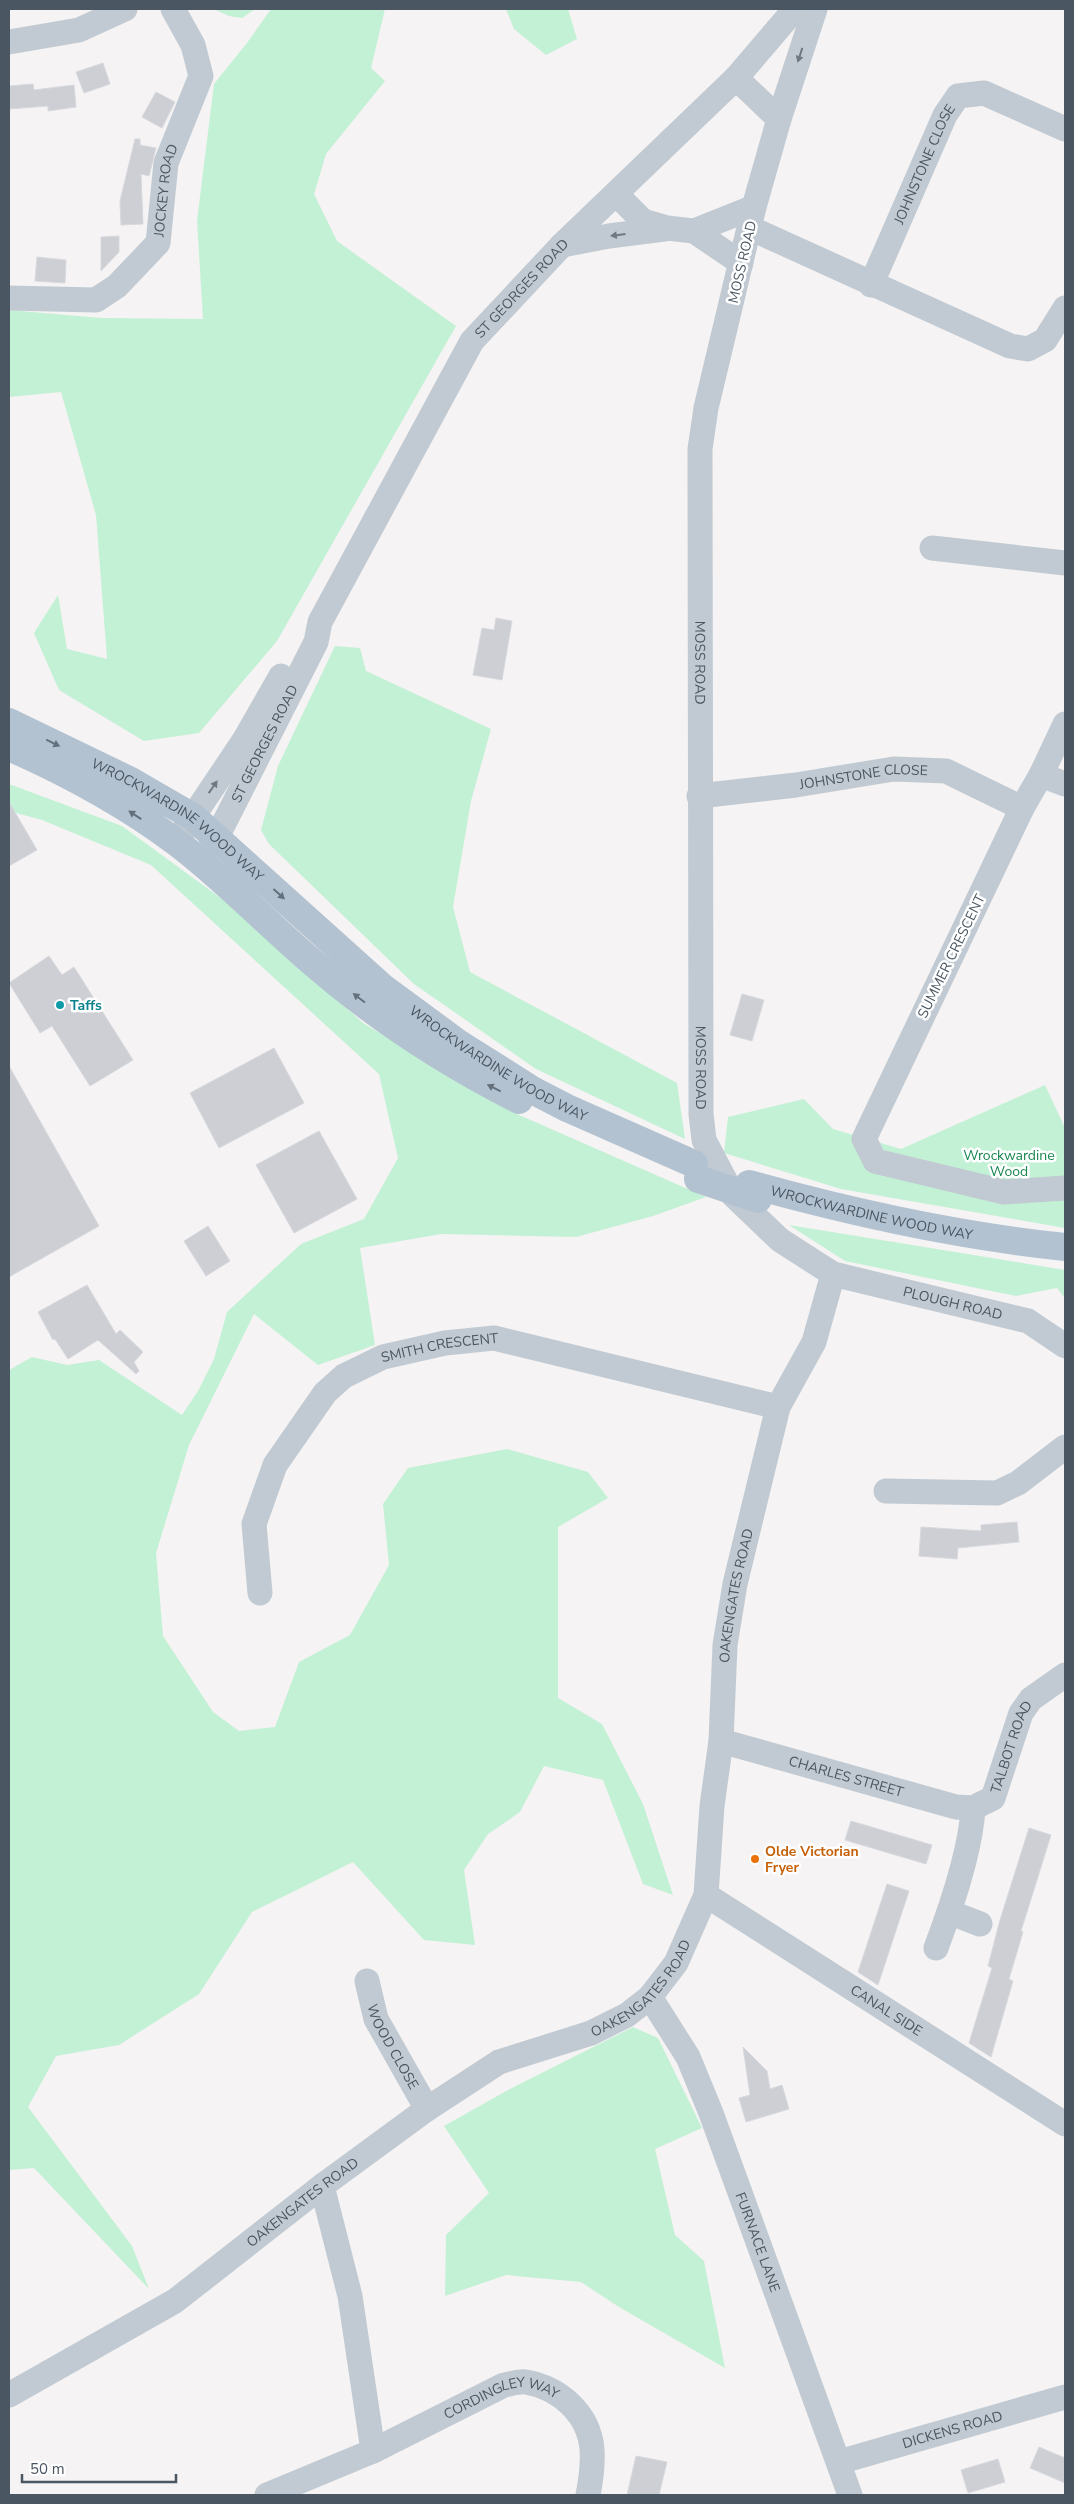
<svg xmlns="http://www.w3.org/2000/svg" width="1074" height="2504" viewBox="0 0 1074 2504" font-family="'Nunito Sans',sans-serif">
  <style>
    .green { fill: #c3f1d5 }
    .building { fill: #cdcfd5; stroke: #d7d9de }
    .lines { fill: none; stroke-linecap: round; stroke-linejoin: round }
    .minor { stroke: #c1cad2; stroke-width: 25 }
    .major { stroke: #b3c2d1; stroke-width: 28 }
    .major-bridge { stroke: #b3c2d1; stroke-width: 28 }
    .oneway { fill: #6e7983 }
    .oneway2 { fill: #64717d }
    .culture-dot { fill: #0f9aa8; stroke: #fff; stroke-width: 2 }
    .food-dot { fill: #e8710a; stroke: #fff; stroke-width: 2 }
    .labels { text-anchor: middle; stroke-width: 5; stroke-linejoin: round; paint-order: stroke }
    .street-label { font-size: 14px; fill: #4a5661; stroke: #fff }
    .culture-label { font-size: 14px; font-weight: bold; fill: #0d838f; stroke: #fff; text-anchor: start }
    .park-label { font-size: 14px; fill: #17864f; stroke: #fff }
    .food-label { font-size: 14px; font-weight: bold; fill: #c56008; stroke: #fff; text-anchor: start }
  </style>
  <rect width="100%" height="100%" fill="#f5f3f3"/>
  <!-- green -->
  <path class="green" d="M214,9H255L242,18L229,16Z
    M271,9H385L371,68L385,81L326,154L314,194L337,241L456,326L277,641L199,733L144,741L59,690L34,633L58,595L67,649L107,659L96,515L61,392L9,397V310L101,318L203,319L197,221L214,84L247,43Z
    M506,9H568L577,39L546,55L514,29Z
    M335,646L360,648L366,671L491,729L471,801L453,907L470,972L677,1083L685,1139L536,1069L414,984L269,844L261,830L278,766Z
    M9,784L122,826L248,918L363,1023L510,1111L706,1197L653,1216L576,1237L441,1234L360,1248L375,1345L318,1365L254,1314L189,1445L156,1553L163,1636L213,1712L239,1731L275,1727L299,1662L350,1635L389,1565L383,1504L408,1468L507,1449L588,1472L608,1498L558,1527V1698L602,1724L643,1804L673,1895L643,1884L603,1780L544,1766L520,1812L488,1834L464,1870L475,1945L424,1940L353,1862L252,1912L199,1994L119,2045L56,2056L28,2107L132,2246L149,2289L34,2168L9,2170V1370L32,1357L67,1365L99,1360L182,1415L198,1391L214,1359L227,1312L301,1244L364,1219L398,1158L379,1074L151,865L42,820L9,811Z
    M1045,1085L1065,1128V1228L841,1189L724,1153L728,1117L804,1099L833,1129L901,1149Z
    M789,1225L1065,1270V1298L1057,1288L1016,1296L845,1261Z
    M633,2027L658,2038L702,2128L655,2149L675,2235L704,2261L725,2368L619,2307L581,2282L506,2275L445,2296L446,2235L489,2193L444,2126L508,2090Z"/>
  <!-- building -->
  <path class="building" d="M103,63L110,84L84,93L76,72Z
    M33,84L34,90L74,85L76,107L48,111V106L9,109V86Z
    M156,92L175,102L162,128L142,117Z
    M135,139H140V145L156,148L149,176L141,174L143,224L121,225L120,201Z
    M119,236V252L101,271V237Z
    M37,257L66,260L65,283L35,281Z
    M496,618L512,621L502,680L473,675L482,628L494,630Z
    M9,802L37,850L9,866Z
    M49,956L62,975L74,967L133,1060L90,1086L52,1026L40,1033L9,983Z
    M742,994L764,1000L752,1041L730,1035Z
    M274,1048L304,1103L219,1148L190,1093Z
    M9,1066L99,1226L9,1277Z
    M319,1131L357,1199L294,1233L256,1165Z
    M208,1226L230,1261L206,1276L184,1241Z
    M87,1285L116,1334L120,1330L143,1352L134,1362L139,1371L136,1374L98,1340L68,1359L55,1339L53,1340L38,1312Z
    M1017,1522L1019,1542L958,1548L957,1559L919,1556L921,1527L981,1531V1525Z
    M851,1821L932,1845L926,1864L845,1840Z
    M1029,1828L1051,1835L1021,1931L1023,1932L1009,1979L1013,1981L991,2057L969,2043L992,1968L988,1966L1000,1920Z
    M887,1884L909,1891L878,1985L858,1972Z
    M743,2047L767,2071L770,2089L782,2085L789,2109L746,2122L739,2098L750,2095Z
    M1039,2447L1065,2458V2483L1030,2468Z
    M636,2456L667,2462L659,2495H627Z
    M998,2459L1005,2482L968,2493L961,2470Z"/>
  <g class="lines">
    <!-- minor -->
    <g class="minor">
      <path id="s1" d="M815,9L779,119L754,207L706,408L700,449L701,1114L704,1140L733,1195L780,1240L833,1274L1028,1321L1065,1346"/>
      <path d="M9,42L79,30L125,9"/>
      <path d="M736,78L779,119"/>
      <path d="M616,194L643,221L667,228L694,231L741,263"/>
      <path d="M750,228L1010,346L1028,349L1045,340L1065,308"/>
      <path d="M694,231L754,207"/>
      <path d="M562,245L609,236L664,229"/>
      <path id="s2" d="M871,285L945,115L958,96L984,93L1065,129"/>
      <path id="s3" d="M9,298L96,300L117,286L158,243L166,163L201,76L193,45L173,9"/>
      <path d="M932,548L1065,563"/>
      <path d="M1041,775L1065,724"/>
      <path d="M1065,784L1041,775L1022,808L864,1139L875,1161L1004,1192L1065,1188"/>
      <path id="s4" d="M699,796L796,785L894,769L946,771L1022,808"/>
      <path d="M176,842L245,739L281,676"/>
      <path id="s5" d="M206,854L217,837L316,642L320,622L472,341L562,245L736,78L795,9"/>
      <path d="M886,1491L997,1493L1018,1483L1065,1447"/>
      <path id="s6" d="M260,1593L254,1524L275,1465L325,1393L344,1376L383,1357L445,1343L494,1338L778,1407"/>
      <path id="s7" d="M721,1741L956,1807L973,1808"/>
      <path id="s8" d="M706,1895L1065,2124"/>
      <path d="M949,1912L980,1924"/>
      <path id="s9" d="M936,1948C951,1908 971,1851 973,1808L993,1798L1021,1713L1031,1699L1065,1675"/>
      <path id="s10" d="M367,1981L376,2019L427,2109"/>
      <path id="s11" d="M650,1997L688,2057L711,2113L850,2495"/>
      <path id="s12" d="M9,2395L175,2301L322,2186L427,2109L499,2062L591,2033L627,2015L650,1997L676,1963L706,1895L712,1806L721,1741L725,1645L735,1584L778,1407L814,1342L833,1274"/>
      <path id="s13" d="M373,2451L504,2385C511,2384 519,2381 526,2382C560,2388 589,2414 592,2449C593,2464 591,2480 588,2495"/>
      <path id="s14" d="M839,2462L1065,2397"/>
      <path d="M267,2495L373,2451L350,2296L322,2186"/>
    </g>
    <!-- major -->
    <g class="major">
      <path id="s15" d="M9,722L131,781L193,817L382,987L458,1043L534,1091L567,1108L694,1164"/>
      <path d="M9,747C66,772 125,804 176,842C224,878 266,923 312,962C374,1016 446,1063 519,1100"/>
      <path id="s16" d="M749,1184C853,1213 957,1236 1065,1247"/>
    </g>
    <!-- major-bridge -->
    <path class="major-bridge" d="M698,1179L758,1199"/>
  </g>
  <!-- one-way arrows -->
  <defs><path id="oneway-solid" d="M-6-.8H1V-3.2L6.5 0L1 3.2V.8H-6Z" transform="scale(1.25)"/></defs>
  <g class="oneway">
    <use href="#oneway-solid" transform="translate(800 55) rotate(108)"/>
    <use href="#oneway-solid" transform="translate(618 235) rotate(173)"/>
    <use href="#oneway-solid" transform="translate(213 787) rotate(-55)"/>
  </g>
  <g class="oneway2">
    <use href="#oneway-solid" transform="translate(53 743) rotate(26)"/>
    <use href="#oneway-solid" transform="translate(135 815) rotate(-147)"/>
    <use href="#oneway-solid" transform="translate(279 894) rotate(42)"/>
    <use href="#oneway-solid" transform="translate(359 998) rotate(-143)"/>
    <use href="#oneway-solid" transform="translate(494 1088) rotate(-153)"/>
  </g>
  <!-- markers -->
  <circle class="culture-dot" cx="60" cy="1005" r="5"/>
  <circle class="food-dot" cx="755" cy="1859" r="5"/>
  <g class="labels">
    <!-- street labels -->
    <g class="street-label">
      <text dy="5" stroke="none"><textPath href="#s2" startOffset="132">JOHNSTONE CLOSE</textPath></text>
      <text dy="5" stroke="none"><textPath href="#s3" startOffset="225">JOCKEY ROAD</textPath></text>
      <text transform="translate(742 262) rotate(-77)" y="5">MOSS ROAD</text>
      <text dy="5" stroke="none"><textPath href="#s5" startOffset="651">ST GEORGES ROAD</textPath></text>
      <text dy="5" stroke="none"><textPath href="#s1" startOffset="669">MOSS ROAD</textPath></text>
      <text dy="5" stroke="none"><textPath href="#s5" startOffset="125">ST GEORGES ROAD</textPath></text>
      <text dy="5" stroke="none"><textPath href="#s4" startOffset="166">JOHNSTONE CLOSE</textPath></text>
      <text dy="5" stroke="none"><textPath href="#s15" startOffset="196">WROCKWARDINE WOOD WAY</textPath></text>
      <text transform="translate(951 956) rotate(-64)" y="5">SUMMER CRESCENT</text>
      <text dy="5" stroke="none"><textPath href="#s15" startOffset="601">WROCKWARDINE WOOD WAY</textPath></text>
      <text dy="5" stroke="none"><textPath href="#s1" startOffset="1074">MOSS ROAD</textPath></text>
      <text dy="5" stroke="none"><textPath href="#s16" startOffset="126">WROCKWARDINE WOOD WAY</textPath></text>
      <text dy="5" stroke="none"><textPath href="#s1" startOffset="1460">PLOUGH ROAD</textPath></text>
      <text dy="5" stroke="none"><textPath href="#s6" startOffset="346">SMITH CRESCENT</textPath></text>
      <text dy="5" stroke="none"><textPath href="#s12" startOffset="1178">OAKENGATES ROAD</textPath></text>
      <text dy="5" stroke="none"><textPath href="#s9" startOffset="222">TALBOT ROAD</textPath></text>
      <text dy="5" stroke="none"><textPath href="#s7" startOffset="130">CHARLES STREET</textPath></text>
      <text dy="5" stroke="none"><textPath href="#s12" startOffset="759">OAKENGATES ROAD</textPath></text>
      <text dy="5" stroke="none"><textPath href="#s8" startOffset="214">CANAL SIDE</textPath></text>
      <text dy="5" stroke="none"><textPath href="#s10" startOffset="71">WOOD CLOSE</textPath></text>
      <text dy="5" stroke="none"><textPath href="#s12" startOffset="352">OAKENGATES ROAD</textPath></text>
      <text dy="5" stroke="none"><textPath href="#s11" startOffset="269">FURNACE LANE</textPath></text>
      <text dy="5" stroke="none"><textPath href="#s13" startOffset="142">CORDINGLEY WAY</textPath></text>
      <text dy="5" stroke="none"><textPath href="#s14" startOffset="118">DICKENS ROAD</textPath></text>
    </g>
    <!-- culture labels -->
    <g class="culture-label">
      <text x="70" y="1010">Taffs</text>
    </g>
    <!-- park labels -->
    <g class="park-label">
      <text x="1009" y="1160">Wrockwardine<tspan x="1009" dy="16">Wood</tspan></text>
    </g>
    <!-- food labels -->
    <g class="food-label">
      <text x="765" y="1856">Olde Victorian<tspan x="765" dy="16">Fryer</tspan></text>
    </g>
  </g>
  <!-- border -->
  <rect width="1074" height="2504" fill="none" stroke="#4a5661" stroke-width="20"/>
  <!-- scale -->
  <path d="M22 2474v8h154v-8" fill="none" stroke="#4a5661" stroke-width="2.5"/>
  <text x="30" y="2474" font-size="15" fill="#4a5661" stroke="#ffffff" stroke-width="4" paint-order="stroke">50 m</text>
</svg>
